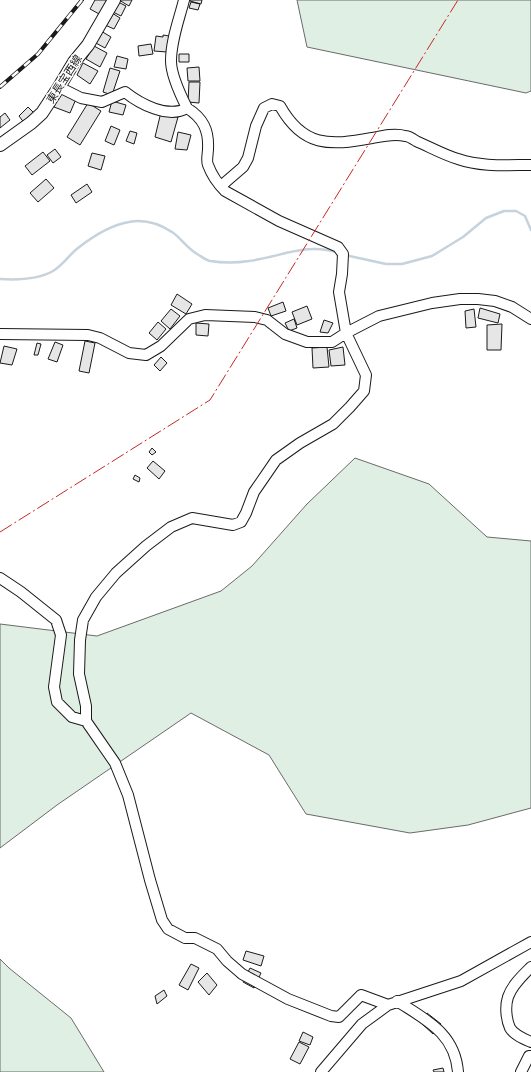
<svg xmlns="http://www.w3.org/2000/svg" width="531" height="1072" viewBox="0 0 531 1072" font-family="'Fira Sans','Noto Sans JP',sans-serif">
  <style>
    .green { fill: #e0efe3; stroke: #6a6a6a }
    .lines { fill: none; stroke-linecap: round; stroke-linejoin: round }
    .stream { stroke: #c6d2dc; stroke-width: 2.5 }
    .building { fill: #e6e6e6; stroke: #1a1a1a }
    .minor-casing { stroke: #1a1a1a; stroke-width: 12 }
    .major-casing { stroke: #1a1a1a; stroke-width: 14 }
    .minor { stroke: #fff; stroke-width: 10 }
    .major { stroke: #fff; stroke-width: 12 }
    .rail-casing { stroke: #1a1a1a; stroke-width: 4 }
    .rail { stroke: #fff; stroke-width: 2.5; stroke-dasharray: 8; stroke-linecap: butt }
    .power { stroke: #c62828; stroke-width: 1; stroke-dasharray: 14 3 2 3; stroke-linecap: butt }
    .labels { text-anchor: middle; stroke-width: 3; stroke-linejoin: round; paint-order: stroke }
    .street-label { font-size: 11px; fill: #1a1a1a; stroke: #fff }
  </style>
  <rect width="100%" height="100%" fill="#fff"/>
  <!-- green -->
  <path class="green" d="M297,0H531V91L526,93L307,47Z
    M355,458L429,484L487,537L531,541V808L468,825L410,833L306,814L269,755L191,713L57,805L0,848V624L97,636L221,591L252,566L307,504Z
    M0,959L9,968L71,1018L104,1072H0Z"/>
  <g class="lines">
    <!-- stream -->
    <path class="stream" d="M345,255L386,264H402L432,256L463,237L486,218L504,211H516L525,216L531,230
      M0,279C16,280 39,279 53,271C63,265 69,255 78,248C92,237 111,225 129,222C144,219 158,223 172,232C181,238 186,247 197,254C201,256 205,260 210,261C223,263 236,263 249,261C281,257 306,242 339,253"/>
  </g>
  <!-- building -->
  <path class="building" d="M95,0H108L101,15L90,9Z
    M119,0H132L129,6Z
    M190,0H202L201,4L190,1Z
    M118,2L126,6L121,16L113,12Z
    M191,2L200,4L198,10L189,8Z
    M112,13L120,18L114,29L105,25Z
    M101,31L111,37L105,48L94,42Z
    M163,35L169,36L167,52L154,51L156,36L163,37Z
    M151,44L153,54L139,56L138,46Z
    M94,46L107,53L100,67L86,59Z
    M179,54H189V62H179Z
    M117,56L128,59L126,69L114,67Z
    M83,63L98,71L90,84L77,75Z
    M199,67L200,81H188L187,68Z
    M110,68L120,71L112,95L103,92Z
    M189,82H200L199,103L188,102Z
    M60,92L76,99L70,113L54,107Z
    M112,101L126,105L123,115L109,112Z
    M88,103L101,111L80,145L67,137Z
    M28,107L35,114L25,124L19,116Z
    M161,112L178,117L171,142L155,137Z
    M5,113L10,120L0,128V117Z
    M111,126L120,130L114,145L105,141Z
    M130,131L137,133L134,144L126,141Z
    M178,132L191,135L187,150L175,149Z
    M55,149L61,157L53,163L47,155Z
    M43,152L50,161L32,175L25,166Z
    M92,153L105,156L101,170L88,166Z
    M46,179L54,188L38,202L30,193Z
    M87,184L92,192L76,203L71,195Z
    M177,294L192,304L186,314L171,305Z
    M283,302L286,311L271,316L268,308Z
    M307,306L312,319L297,325L292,312Z
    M480,308L500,314L498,323L478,318Z
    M171,309L180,316L170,329L161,321Z
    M474,309L476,327L466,328L465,311Z
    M294,319L297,328L289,331L285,323Z
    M324,320L333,323L328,333L320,332Z
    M158,322L166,329L157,340L149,333Z
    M196,323L209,324L208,336L196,335Z
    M502,324L501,350H487V325Z
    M85,341L95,343L89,373L79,371Z
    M55,342L63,345L57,362L48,359Z
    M37,343L41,344L38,355H34Z
    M4,346L17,349L12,365L0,363Z
    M327,347L329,367L313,368L312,348Z
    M343,347L345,365L331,366L329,350Z
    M161,357L167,363L160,371L154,365Z
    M152,448L156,452L152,455L149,452Z
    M153,461L165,471L159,479L147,468Z
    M135,475L140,478L139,482L133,479Z
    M246,951L264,956L261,966L243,960Z
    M191,964L199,968L188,990L179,985Z
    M250,968L261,973L254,988L243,982Z
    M207,973L217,985L209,995L198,982Z
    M164,990L167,996L157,1004L155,996Z
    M427,1013L441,1024L433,1034L420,1022Z
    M303,1032L313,1037L310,1045L299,1041Z
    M299,1042L309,1047L300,1064L290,1059Z
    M443,1068L444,1072H434L433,1070Z"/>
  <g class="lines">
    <!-- minor casing -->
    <g class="minor-casing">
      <path id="minor" d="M184,0C179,20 171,40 171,61C171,74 181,96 187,108
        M59,87L81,98L102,102L125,92C140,104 168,119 187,108C203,118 209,130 208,149C208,154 206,161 208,165C211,173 218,184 225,191L279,221L338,247L343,254L342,274L339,292L346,333L366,375L364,391L350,407L333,424L300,443L276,460L254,492L246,513L241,522L233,525L192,518L171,527L146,546L116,573L96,597L83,620L80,640L79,674L86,706V721L115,763L128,795L150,880L162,920L168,929L185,938H195L217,949L227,961L242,974L288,999L331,1016L339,1017L361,995L388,1005
        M221,186L243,167L248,158L256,126L264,108L272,104L280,106C303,147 329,146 372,138C382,136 395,133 405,136C409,136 413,139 416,141C430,147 444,155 458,159C481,167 507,165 531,165
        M0,334L88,335L100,338L129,353L146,355L161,346L189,319L205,315L255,317L267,320L285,334L307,342H332L346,333L379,316L432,303L460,299H478L495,301L512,307L531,319
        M0,578L21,592L56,620L61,635L54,687L57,702L72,717L86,721
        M531,967C523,975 512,985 508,997C505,1006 506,1019 510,1028C514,1035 524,1039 531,1042
        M397,1001C426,1020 455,1033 458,1072
        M321,1072L362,1024L388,1005L461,981L531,942
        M521,1072L529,1056H531"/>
    </g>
    <!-- major casing -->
    <g class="major-casing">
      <path id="major" d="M0,145L31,123L42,113L59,87L74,62L88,45L114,0"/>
    </g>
    <!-- minor -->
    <use href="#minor" class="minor"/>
    <!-- major -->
    <use href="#major" class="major"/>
    <!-- rail casing -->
    <g class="rail-casing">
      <path id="rail" d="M0,87L38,54L82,0"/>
    </g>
    <!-- rail -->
    <use href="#rail" class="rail"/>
    <!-- power -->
    <path class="power" d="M0,532L210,400L458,0"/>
  </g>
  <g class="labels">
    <!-- street labels -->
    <g class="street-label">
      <text transform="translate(64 79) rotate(-57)" y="4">東長宝西線</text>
    </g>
  </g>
</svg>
